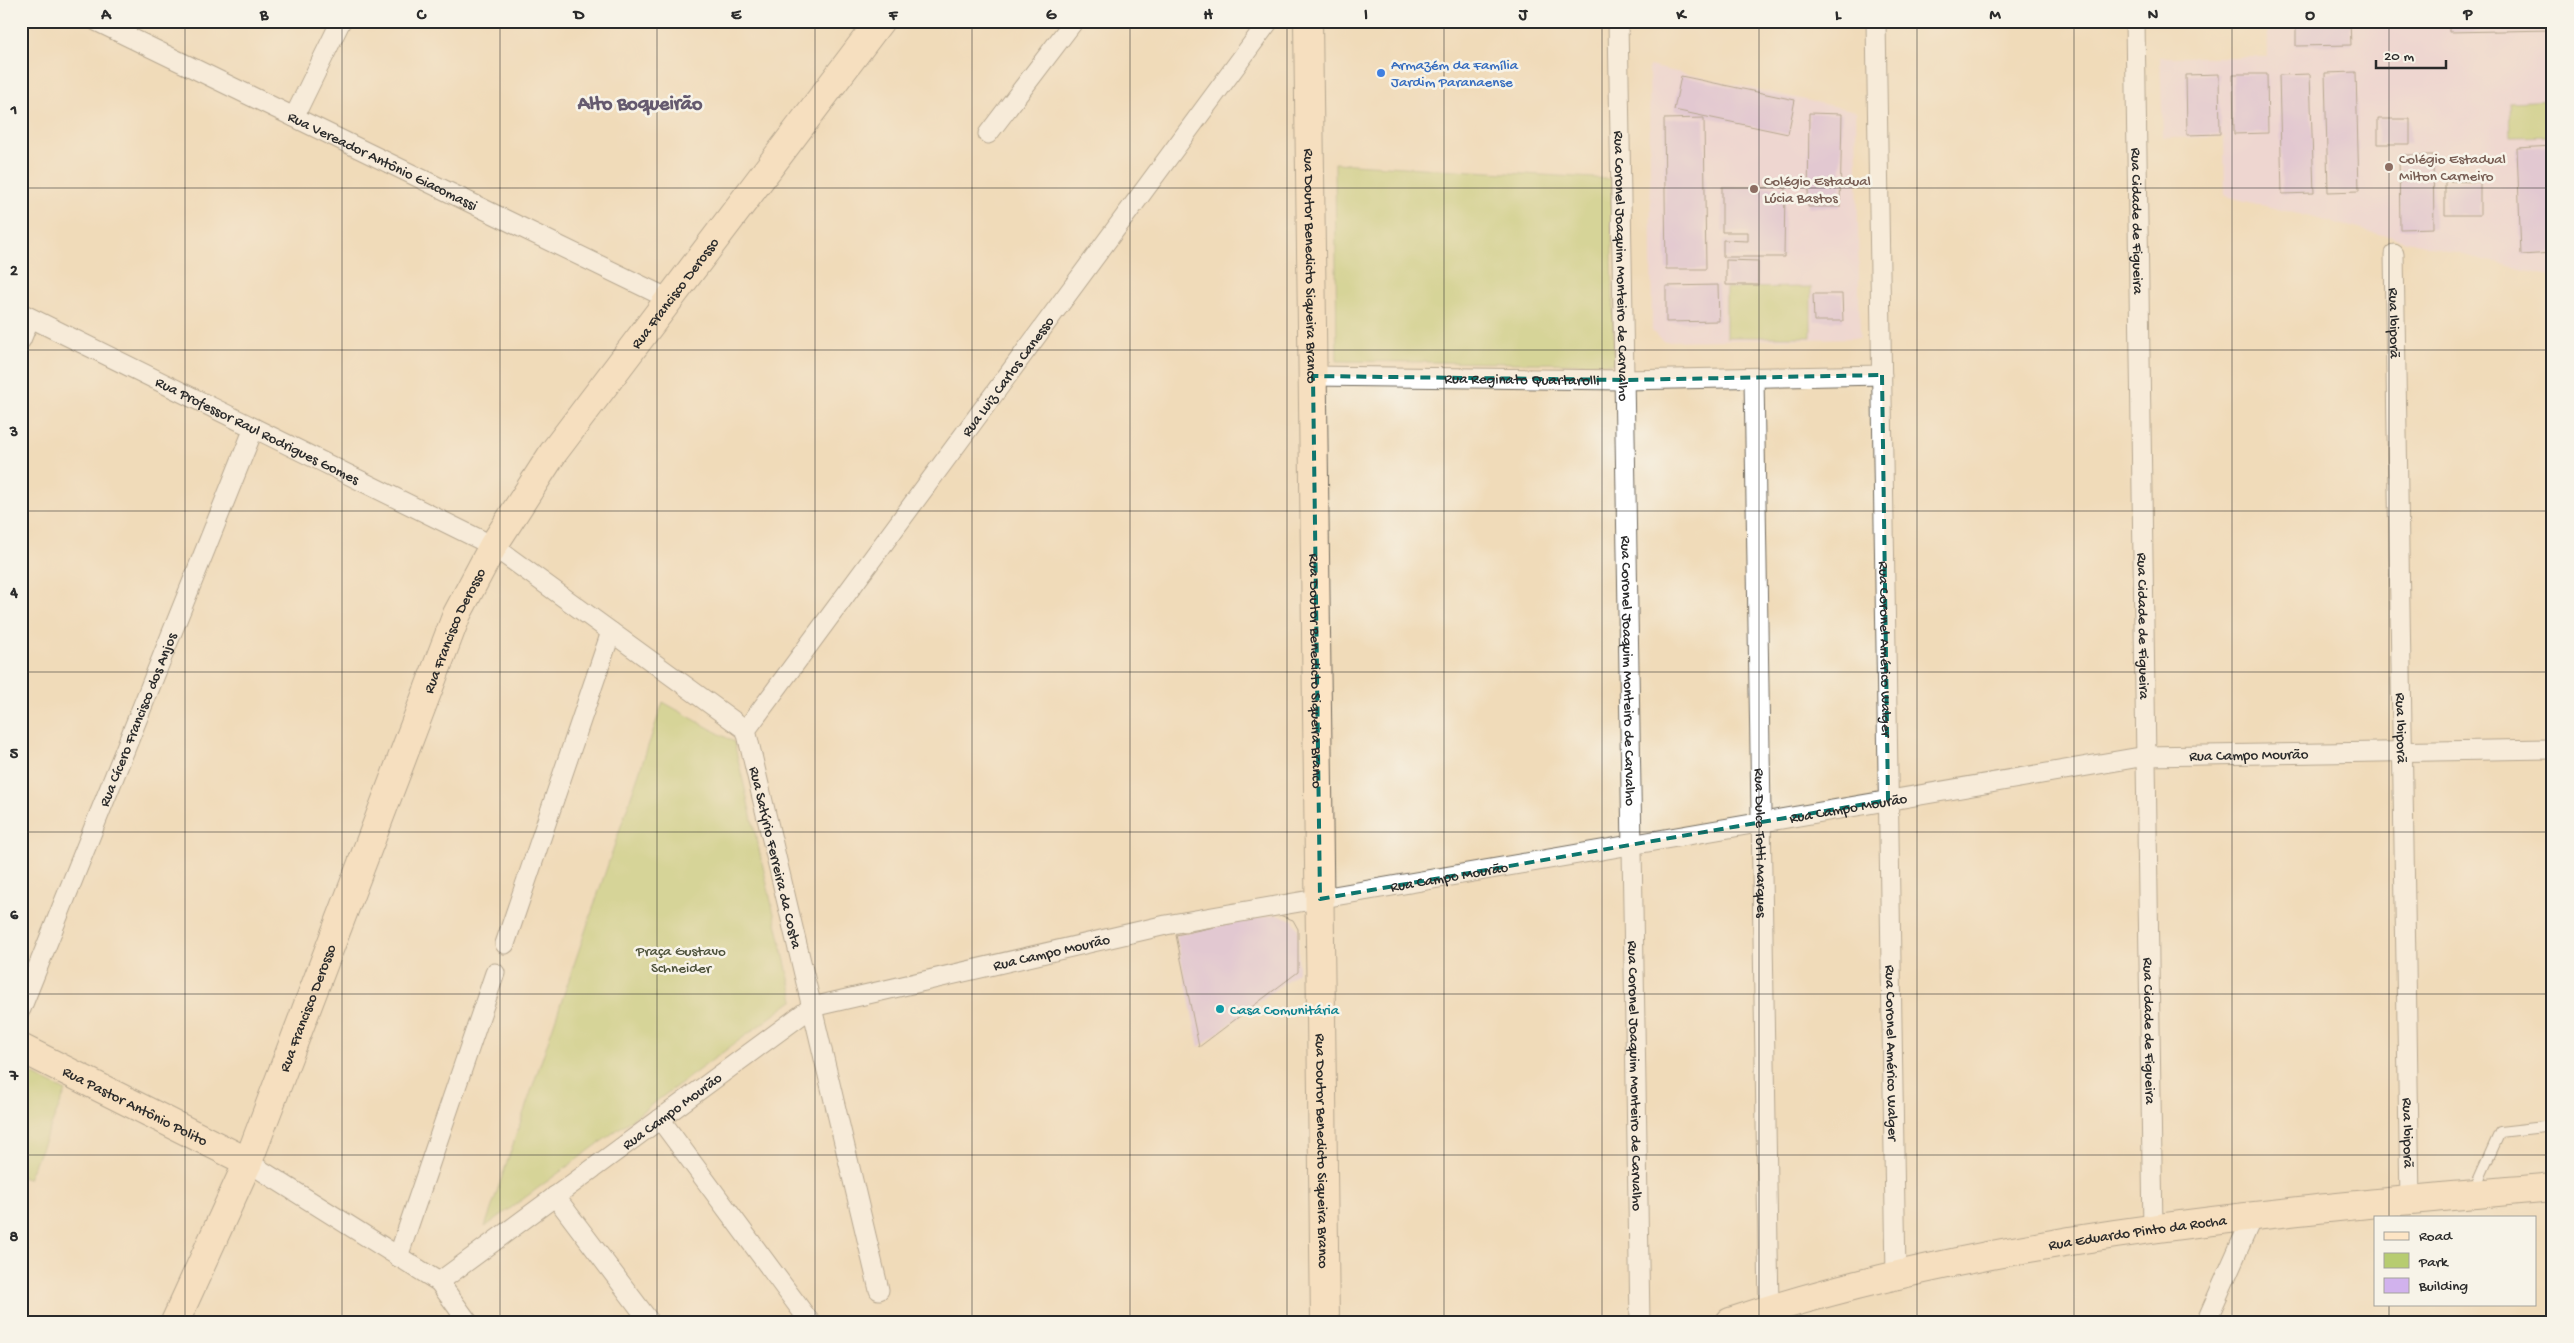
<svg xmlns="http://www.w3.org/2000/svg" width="2574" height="1343" viewBox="0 0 2574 1343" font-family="'Gochi Hand',sans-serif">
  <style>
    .built { fill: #ecd1ea }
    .green { fill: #b7cc70; stroke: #717c4e }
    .building { fill: #d1b2ed }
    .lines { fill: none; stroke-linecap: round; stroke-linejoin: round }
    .lane-casing { stroke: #70695d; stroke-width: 12 }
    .street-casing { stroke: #70695d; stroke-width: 21 }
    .secondary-casing { stroke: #70695d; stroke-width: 30 }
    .lane { stroke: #fff; stroke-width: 10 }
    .street { stroke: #fff; stroke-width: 19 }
    .secondary { stroke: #fde5c5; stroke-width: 28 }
    .marked { fill: none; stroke: #0f766e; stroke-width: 4; stroke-dasharray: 10 6; stroke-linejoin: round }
    .grid { fill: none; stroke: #2b2b2b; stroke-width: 1; stroke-opacity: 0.55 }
    .shop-dot { fill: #3f7fe0; stroke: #f7f3e8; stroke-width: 2 }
    .education-dot { fill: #8d6e63; stroke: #f7f3e8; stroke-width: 2 }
    .culture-dot { fill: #0f9aa8; stroke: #f7f3e8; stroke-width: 2 }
    .labels { text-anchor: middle; stroke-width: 5; stroke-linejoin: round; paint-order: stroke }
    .shop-label { font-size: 15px; fill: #366cbe; stroke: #f7f3e8; text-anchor: start }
    .education-label { font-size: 15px; fill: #785e54; stroke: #f7f3e8; text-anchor: start }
    .street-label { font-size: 15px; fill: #2b2b2b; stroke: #f7f3e8 }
    .park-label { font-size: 15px; fill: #4e533c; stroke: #f7f3e8 }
    .culture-label { font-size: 15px; fill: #0d838f; stroke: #f7f3e8; text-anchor: start }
    .district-label { font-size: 20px; font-weight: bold; fill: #655a6f; stroke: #f7f3e8 }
    .neatline { fill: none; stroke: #2b2b2b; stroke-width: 2 }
    .grid-label { font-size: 16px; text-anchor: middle; font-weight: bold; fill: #2b2b2b }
  </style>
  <rect width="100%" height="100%" fill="#f7f3e8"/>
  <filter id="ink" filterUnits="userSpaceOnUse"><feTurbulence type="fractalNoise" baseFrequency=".02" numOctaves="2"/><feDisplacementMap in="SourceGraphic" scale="10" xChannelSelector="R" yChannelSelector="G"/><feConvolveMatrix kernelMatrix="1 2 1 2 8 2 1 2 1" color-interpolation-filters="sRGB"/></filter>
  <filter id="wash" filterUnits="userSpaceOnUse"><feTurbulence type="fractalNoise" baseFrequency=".0096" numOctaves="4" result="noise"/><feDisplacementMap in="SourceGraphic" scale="20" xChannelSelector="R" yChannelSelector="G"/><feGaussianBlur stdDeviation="1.12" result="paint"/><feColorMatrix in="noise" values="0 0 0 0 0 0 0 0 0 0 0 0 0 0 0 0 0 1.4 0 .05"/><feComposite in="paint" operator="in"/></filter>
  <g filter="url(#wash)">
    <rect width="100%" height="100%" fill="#f0dbb9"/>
    <!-- built -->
    <path class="built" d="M2268,21H2553V277L2225,196L2224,137L2163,138L2160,57H2268Z
      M1649,66L1856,111L1860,338L1663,341L1652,331Z"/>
    <!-- green -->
    <path class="green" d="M2553,100V136L2511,137L2510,102Z
      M1335,163L1611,179L1614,364L1337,361Z
      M1811,287V337H1726V288Z
      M663,702L734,742L794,1000L485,1227Z
      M21,1069L66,1091L28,1179L21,1177Z"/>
    <g id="blocks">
      <!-- building -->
      <path class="building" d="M2296,21H2350L2351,45L2296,46Z
        M2449,21H2553V30L2449,32Z
        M2356,72L2359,191L2328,192L2325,73Z
        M2219,74L2220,134L2187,135L2186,75Z
        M2233,74H2267L2268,133L2234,134Z
        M2310,74L2314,193L2282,194L2279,75Z
        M1681,76L1795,100L1788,134L1674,110Z
        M1809,113L1842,114L1840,207H1808Z
        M1704,118L1706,269H1666L1664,119Z
        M2378,119H2410V144H2378Z
        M2553,146V253L2521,255L2517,148Z
        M2399,155H2433L2434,228L2400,229Z
        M2445,181L2480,182V215H2445Z
        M1722,187H1785L1784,257H1723V240L1748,241V232H1722Z
        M1726,260L1758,261V285H1726Z
        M1718,285L1719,321L1666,322V286Z
        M1813,294H1842L1843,321H1814Z
        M1277,914L1293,920L1298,929V972L1199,1047L1176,935Z
        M21,1243L28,1245L22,1266H21Z"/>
    </g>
  </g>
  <g filter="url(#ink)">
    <use href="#blocks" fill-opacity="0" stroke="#70695d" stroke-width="1"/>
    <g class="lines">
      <!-- lane casing -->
      <g class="lane-casing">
        <path id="lane" d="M2473,1192L2500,1132L2553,1126"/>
      </g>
      <!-- street casing -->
      <g class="street-casing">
        <g id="street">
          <path id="s1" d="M96,21L669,299"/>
          <path id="s2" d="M1618,21L1640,1322"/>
          <path id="s3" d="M1876,21L1896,1276"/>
          <path id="s4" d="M2135,21L2153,1230"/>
          <path d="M294,117L341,21"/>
          <path d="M988,134L1074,21"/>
          <path id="s5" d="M2394,254L2410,1201"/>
          <path id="s6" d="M21,313L493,546L746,730L879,1290"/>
          <path d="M21,340L30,318"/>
          <path id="s7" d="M1313,376L1624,380L1882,375"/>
          <path id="s8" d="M1754,378L1769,1309"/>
          <path id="s9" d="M746,730L1269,21"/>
          <path d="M505,944L611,632"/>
          <path id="s10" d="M21,1009L254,428"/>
          <path d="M660,1119L810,1322"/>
          <path d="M248,1162L439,1282L468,1322"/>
          <path d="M555,1196L650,1322"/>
          <path d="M398,1257L495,973"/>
          <path id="s11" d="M439,1282L812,1007L1166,925L2146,756L2553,749"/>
          <path d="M2206,1322L2252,1218"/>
        </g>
      </g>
      <!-- secondary casing -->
      <g class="secondary-casing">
        <g id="secondary">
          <path id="s12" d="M1308,21L1325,1322"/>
          <path id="s13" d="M21,1048L248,1162"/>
          <path id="s14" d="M175,1322L248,1162L457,614L493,546L553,453L880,21"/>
          <path id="s15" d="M1730,1322C1994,1234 2277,1212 2553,1187"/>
        </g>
      </g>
      <!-- lane -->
      <use href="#lane" class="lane"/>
      <!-- street -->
      <use href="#street" class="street"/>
      <!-- secondary -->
      <use href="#secondary" class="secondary"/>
    </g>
  </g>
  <!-- marked area -->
  <path d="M0 0H2574V1343H0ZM1882,375L1888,800L1320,899L1313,376L1624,380Z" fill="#f0dbb9" fill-opacity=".55" fill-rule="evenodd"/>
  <path class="marked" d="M1882,375L1888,800L1320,899L1313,376L1624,380Z"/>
  <!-- grid -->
  <path class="grid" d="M185,21V1322M342,21V1322M500,21V1322M657,21V1322M815,21V1322M972,21V1322M1130,21V1322M1287,21V1322M1444,21V1322M1602,21V1322M1759,21V1322M1917,21V1322M2074,21V1322M2232,21V1322M2389,21V1217M21,188H2553M21,350H2553M21,511H2553M21,672H2553M21,832H2553M21,994H2553M21,1155H2553M2389,1304V1322"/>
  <!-- markers -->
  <circle class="shop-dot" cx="1381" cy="73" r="5"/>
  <g class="education-dot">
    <circle cx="2389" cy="167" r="5"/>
    <circle cx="1754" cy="189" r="5"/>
  </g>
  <circle class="culture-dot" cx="1220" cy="1009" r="5"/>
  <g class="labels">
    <!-- shop labels -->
    <g class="shop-label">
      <text x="1391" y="69">Armazém da Família<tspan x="1391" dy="17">Jardim Paranaense</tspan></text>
    </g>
    <!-- education labels -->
    <g class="education-label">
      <text x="2399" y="163">Colégio Estadual<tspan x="2399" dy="17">Milton Carneiro</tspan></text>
      <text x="1764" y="185">Colégio Estadual<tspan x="1764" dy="17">Lúcia Bastos</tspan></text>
    </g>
    <!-- street labels -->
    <g class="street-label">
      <text dy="5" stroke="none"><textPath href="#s1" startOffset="319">Rua Vereador Antônio Giacomassi</textPath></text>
      <text dy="5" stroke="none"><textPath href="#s4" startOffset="200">Rua Cidade de Figueira</textPath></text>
      <text dy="5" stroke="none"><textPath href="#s12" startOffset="245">Rua Doutor Benedicto Siqueira Branco</textPath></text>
      <text dy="5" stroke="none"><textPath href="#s2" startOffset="245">Rua Coronel Joaquim Monteiro de Carvalho</textPath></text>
      <text dy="5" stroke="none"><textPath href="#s14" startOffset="1151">Rua Francisco Derosso</textPath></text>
      <text dy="5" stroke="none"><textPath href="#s5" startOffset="69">Rua Ibiporã</textPath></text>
      <text dy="5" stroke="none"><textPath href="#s9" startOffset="440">Rua Luiz Carlos Canesso</textPath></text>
      <text dy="5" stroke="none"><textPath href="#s7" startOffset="209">Rua Reginato Quartarolli</textPath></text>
      <text dy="5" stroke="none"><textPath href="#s6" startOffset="264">Rua Professor Raul Rodrigues Gomes</textPath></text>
      <text dy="5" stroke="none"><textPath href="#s4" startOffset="605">Rua Cidade de Figueira</textPath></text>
      <text dy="5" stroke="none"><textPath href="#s14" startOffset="746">Rua Francisco Derosso</textPath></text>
      <text dy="5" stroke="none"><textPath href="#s3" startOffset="628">Rua Coronel Américo Walger</textPath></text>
      <text dy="5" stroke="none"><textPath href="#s12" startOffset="650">Rua Doutor Benedicto Siqueira Branco</textPath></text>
      <text dy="5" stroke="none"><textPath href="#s2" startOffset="650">Rua Coronel Joaquim Monteiro de Carvalho</textPath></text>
      <text dy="5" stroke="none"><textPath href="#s10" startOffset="312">Rua Cícero Francisco dos Anjos</textPath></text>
      <text dy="5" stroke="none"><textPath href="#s5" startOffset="474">Rua Ibiporã</textPath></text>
      <text dy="5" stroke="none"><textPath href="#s11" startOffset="1924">Rua Campo Mourão</textPath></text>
      <text dy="5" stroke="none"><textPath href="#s11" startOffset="1519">Rua Campo Mourão</textPath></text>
      <text dy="5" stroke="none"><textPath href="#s8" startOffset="465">Rua Dulce Totti Marques</textPath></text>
      <text dy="5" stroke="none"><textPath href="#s6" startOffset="970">Rua Satýrio Ferreira da Costa</textPath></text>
      <text dy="5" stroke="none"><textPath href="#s11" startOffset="1114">Rua Campo Mourão</textPath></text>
      <text dy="5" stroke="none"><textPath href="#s11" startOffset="709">Rua Campo Mourão</textPath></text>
      <text dy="5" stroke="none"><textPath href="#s14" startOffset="341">Rua Francisco Derosso</textPath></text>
      <text dy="5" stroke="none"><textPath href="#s4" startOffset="1010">Rua Cidade de Figueira</textPath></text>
      <text dy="5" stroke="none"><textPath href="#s3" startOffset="1032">Rua Coronel Américo Walger</textPath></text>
      <text dy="5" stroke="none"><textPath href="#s2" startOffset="1055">Rua Coronel Joaquim Monteiro de Carvalho</textPath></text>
      <text dy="5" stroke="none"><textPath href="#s13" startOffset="128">Rua Pastor Antônio Polito</textPath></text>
      <text dy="5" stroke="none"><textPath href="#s11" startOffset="289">Rua Campo Mourão</textPath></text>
      <text dy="5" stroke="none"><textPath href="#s5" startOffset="879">Rua Ibiporã</textPath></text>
      <text dy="5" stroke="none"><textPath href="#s12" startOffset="1130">Rua Doutor Benedicto Siqueira Branco</textPath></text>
      <text dy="5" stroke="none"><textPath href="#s15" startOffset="418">Rua Eduardo Pinto da Rocha</textPath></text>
    </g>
    <!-- park labels -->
    <g class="park-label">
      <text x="681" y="955">Praça Gustavo<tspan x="681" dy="17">Schneider</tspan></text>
    </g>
    <!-- culture labels -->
    <g class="culture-label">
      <text x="1230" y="1014">Casa Comunitária</text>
    </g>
    <!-- district labels -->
    <g class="district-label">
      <text x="640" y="109">Alto Boqueirão</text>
    </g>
  </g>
  <!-- margin -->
  <rect width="2574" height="1343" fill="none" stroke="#f7f3e8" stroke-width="55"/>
  <!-- legend -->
  <rect x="2374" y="1216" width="162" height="90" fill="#f7f3e8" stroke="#a5a39c"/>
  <rect x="2384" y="1232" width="25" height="8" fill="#fde5c5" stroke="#a5a39c"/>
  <text x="2419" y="1240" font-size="15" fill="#2b2b2b">Road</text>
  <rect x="2384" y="1253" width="25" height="15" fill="#b7cc70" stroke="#a5a39c"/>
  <text x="2419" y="1266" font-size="15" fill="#2b2b2b">Park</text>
  <rect x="2384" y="1278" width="25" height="15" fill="#d1b2ed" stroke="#a5a39c"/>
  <text x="2419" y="1290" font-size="15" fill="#2b2b2b">Building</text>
  <!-- scale -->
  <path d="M2376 60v8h70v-8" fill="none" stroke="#2b2b2b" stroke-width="2.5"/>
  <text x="2384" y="60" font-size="15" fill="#2b2b2b" stroke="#f7f3e8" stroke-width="4" paint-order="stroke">20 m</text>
  <rect x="28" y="28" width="2518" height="1288" class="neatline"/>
  <g class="grid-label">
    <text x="106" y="19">A</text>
    <text x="264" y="19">B</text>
    <text x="421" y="19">C</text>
    <text x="579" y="19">D</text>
    <text x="736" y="19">E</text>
    <text x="893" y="19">F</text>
    <text x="1051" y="19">G</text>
    <text x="1208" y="19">H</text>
    <text x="1366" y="19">I</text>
    <text x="1523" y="19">J</text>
    <text x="1681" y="19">K</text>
    <text x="1838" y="19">L</text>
    <text x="1995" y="19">M</text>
    <text x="2153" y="19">N</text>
    <text x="2310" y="19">O</text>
    <text x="2468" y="19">P</text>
    <text x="14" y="114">1</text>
    <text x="14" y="275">2</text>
    <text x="14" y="436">3</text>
    <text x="14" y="597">4</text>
    <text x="14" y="758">5</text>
    <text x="14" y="919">6</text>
    <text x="14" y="1080">7</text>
    <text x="14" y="1241">8</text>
  </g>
</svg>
